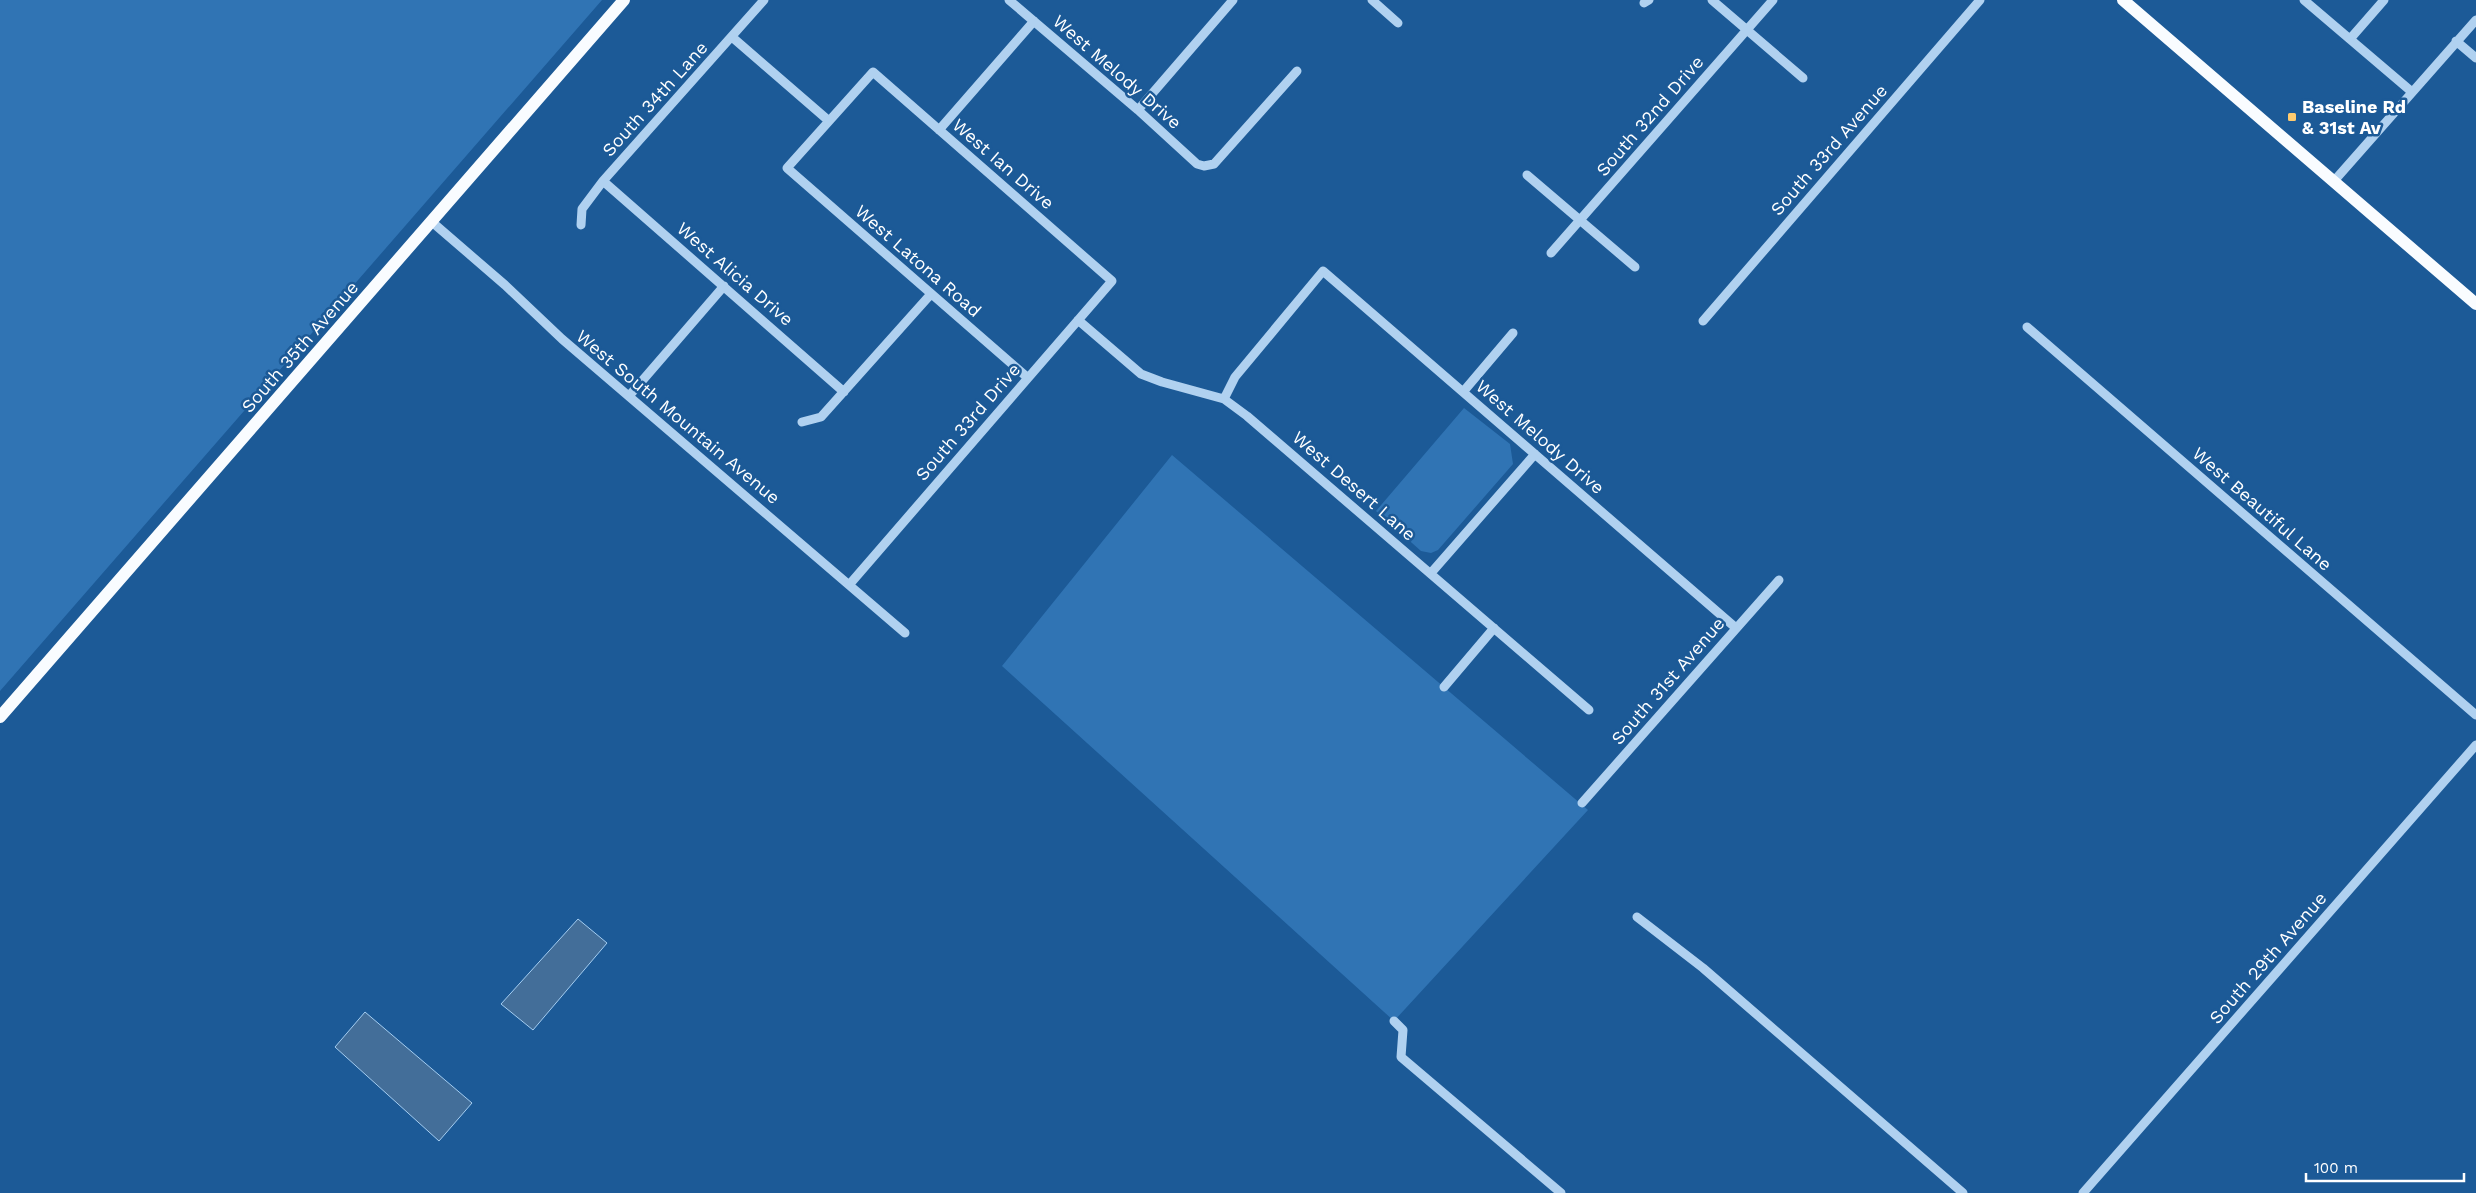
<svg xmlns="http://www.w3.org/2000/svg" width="2476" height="1193" viewBox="0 0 2476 1193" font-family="'Work Sans',sans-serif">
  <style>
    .green { fill: #3074b4 }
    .water { fill: #436e99; stroke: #a4cdf1 }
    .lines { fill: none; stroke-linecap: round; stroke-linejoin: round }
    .minor { stroke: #b0d1f0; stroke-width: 9 }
    .major { stroke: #f9fcff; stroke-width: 12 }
    .poi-dot { fill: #ffcb6f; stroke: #1c5a97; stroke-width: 2 }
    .labels { text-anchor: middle; stroke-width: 5; stroke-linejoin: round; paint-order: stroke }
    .street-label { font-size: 18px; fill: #fff; stroke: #1c5a97 }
    .poi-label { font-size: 18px; font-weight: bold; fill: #fff; stroke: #1c5a97; text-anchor: start }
  </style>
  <rect width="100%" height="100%" fill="#1c5a97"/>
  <!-- green -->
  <path class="green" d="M0,0H602L0,691Z
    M1464,408L1510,444L1513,464L1438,550L1431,553L1421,551L1376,511Z
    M1172,455L1588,810L1394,1021L1002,666Z"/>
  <!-- water -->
  <path class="water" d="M578,919L607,943L533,1030L501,1004Z
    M365,1012L472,1103L439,1141L335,1047Z"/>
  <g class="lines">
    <!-- minor -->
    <path class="minor" d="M1009,0L1138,110L1197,164L1204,166L1214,164L1297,71
      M1372,0L1398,23
      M1712,0L1803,78
      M2304,0L2412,92
      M1644,3L1649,0
      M732,37L829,121
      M2350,39L2384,0
      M2456,41L2476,58
      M1138,110L1233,0
      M939,130L1034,21
      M1527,175L1635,267
      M603,181L844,392
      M2334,181L2476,20
      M432,222L505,285L562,339L905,633
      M581,225L582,209L603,181L764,0
      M1551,253L1773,0
      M1078,320L1141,374L1162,382L1224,399L1247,416L1589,710
      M1703,321L1980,0
      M2027,327L2476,715
      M1463,392L1513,333
      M629,396L724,286
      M1224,399L1235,377L1323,271L1736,628
      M802,422L821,417L931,294
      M1431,573L1535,454
      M849,585L1112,281L873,72L787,168L1028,378
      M1444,687L1494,628
      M1582,803L1779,580
      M1637,917L1703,968L1963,1193
      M1394,1021L1403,1030L1401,1057L1561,1193
      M2083,1193L2476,745"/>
    <!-- major -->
    <path class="major" d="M2123,0L2476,304
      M0,717L624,0"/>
  </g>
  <!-- markers -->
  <rect class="poi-dot" x="2287" y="112" width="10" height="10" rx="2.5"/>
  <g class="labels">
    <!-- street labels -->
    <g class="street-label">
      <text transform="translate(1117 72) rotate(41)" y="6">West Melody Drive</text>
      <text transform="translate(655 99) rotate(-48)" y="6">South 34th Lane</text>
      <text transform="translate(1650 116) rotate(-49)" y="6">South 32nd Drive</text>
      <text transform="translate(1829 150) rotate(-49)" y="6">South 33rd Avenue</text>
      <text transform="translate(1003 164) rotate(41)" y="6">West Ian Drive</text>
      <text transform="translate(918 261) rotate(41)" y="6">West Latona Road</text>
      <text transform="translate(735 274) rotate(41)" y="6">West Alicia Drive</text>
      <text transform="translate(300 347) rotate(-49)" y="6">South 35th Avenue</text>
      <text transform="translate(678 417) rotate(40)" y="6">West South Mountain Avenue</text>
      <text transform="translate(968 422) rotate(-49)" y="6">South 33rd Drive</text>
      <text transform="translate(1540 437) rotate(41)" y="6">West Melody Drive</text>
      <text transform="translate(1354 486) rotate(41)" y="6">West Desert Lane</text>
      <text transform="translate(2262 509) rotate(41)" y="6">West Beautiful Lane</text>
      <text transform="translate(1668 681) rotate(-49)" y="6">South 31st Avenue</text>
      <text transform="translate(2268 958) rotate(-49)" y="6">South 29th Avenue</text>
    </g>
    <!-- poi labels -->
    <g class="poi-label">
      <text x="2302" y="113">Baseline Rd<tspan x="2302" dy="21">&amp; 31st Av</tspan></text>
    </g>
  </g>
  <!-- scale -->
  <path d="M2306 1173v8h158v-8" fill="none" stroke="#ffffff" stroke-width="2.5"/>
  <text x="2314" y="1173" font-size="15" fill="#ffffff" stroke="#1c5a97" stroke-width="4" paint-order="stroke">100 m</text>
</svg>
